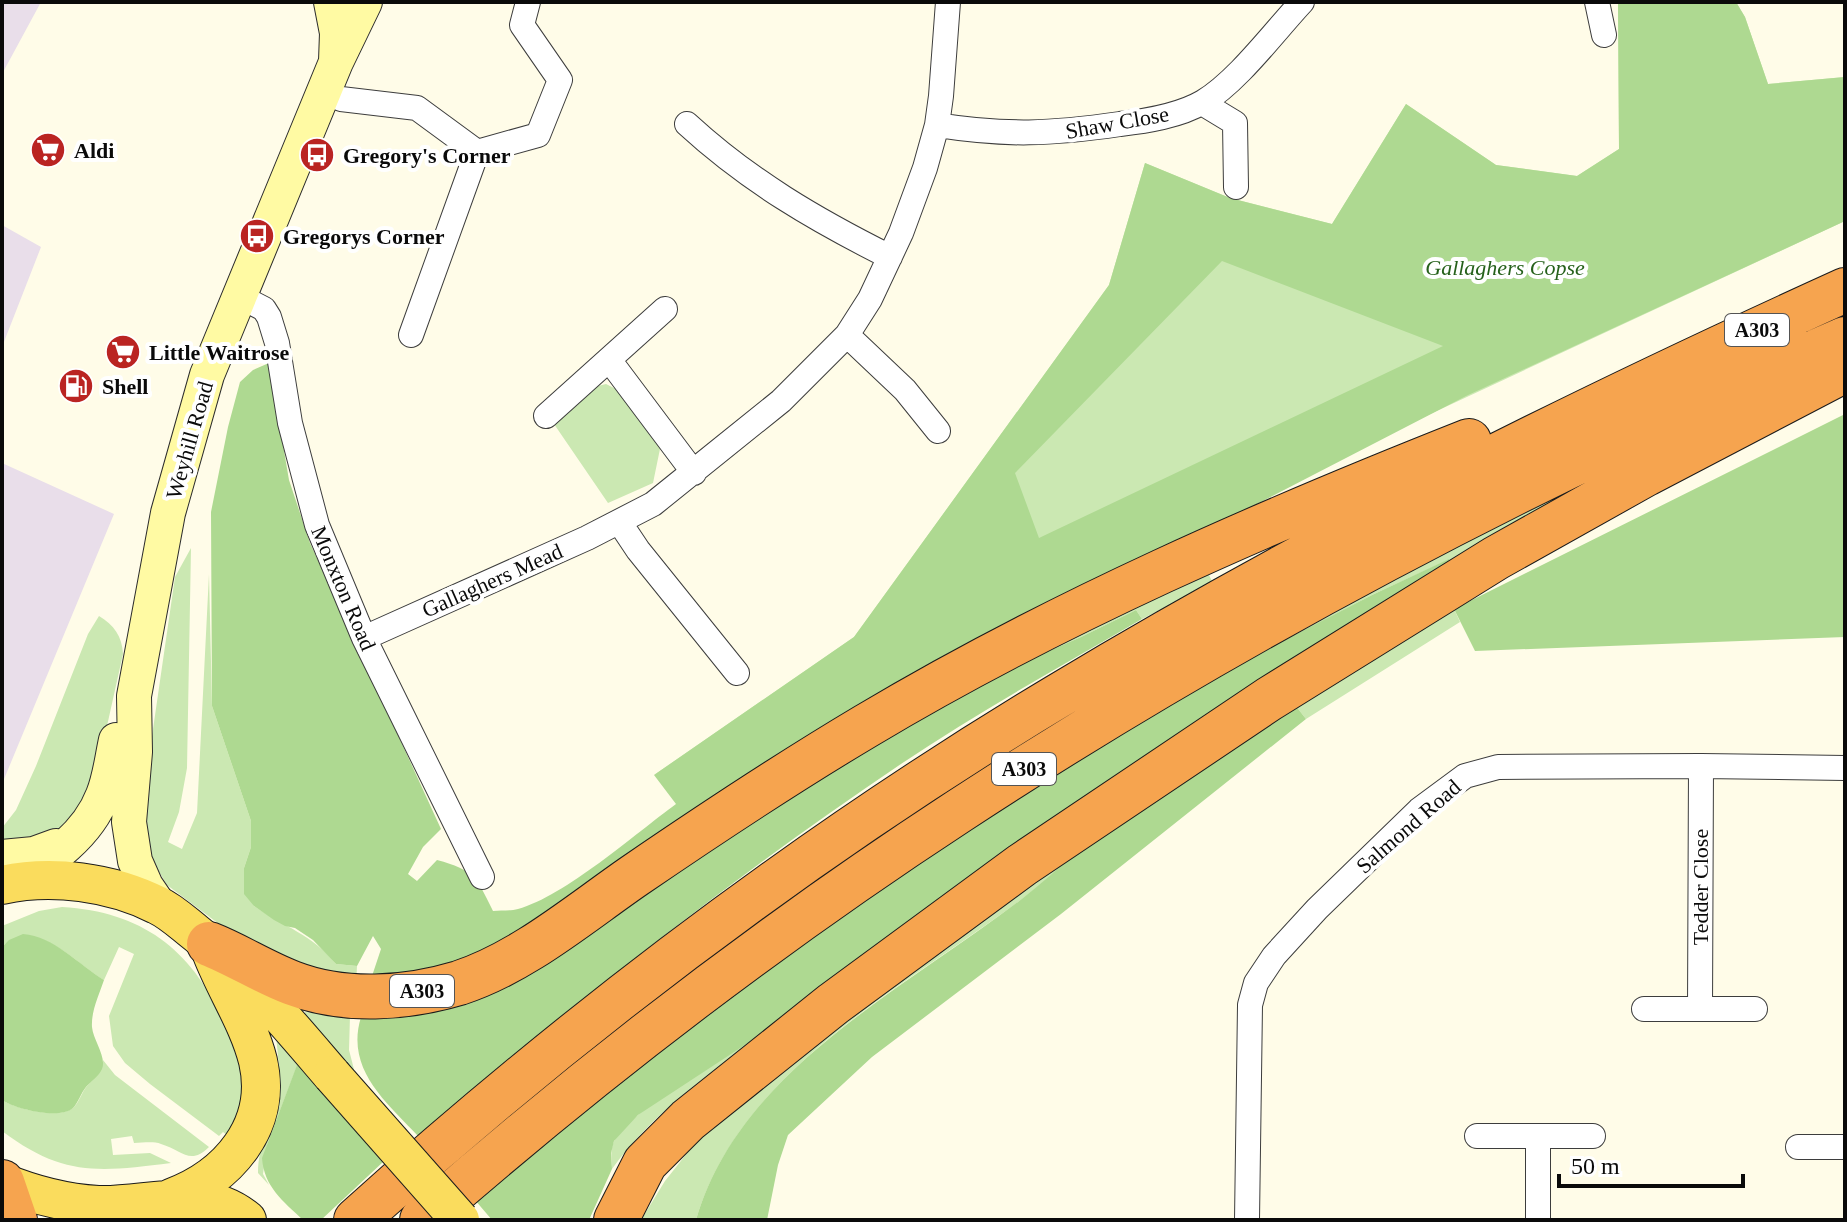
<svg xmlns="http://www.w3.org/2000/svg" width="1847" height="1222" viewBox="0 0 1847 1222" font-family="Georgia,serif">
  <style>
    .industrial { fill: #e9deea }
    .green { fill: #cbe8b2 }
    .forest { fill: #aed991; fill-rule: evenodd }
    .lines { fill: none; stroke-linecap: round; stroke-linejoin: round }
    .street-casing { stroke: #3d3d3d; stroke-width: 26 }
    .secondary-casing { stroke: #2c2c2c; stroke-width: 36 }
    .primary-casing { stroke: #1b1b1b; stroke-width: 40 }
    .highway-casing { stroke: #1b1b1b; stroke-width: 46 }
    .street { stroke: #fff; stroke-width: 24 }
    .secondary { stroke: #fffaa3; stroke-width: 34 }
    .primary { stroke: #fadc5d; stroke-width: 38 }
    .highway { stroke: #f6a44f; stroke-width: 44 }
    .primary-bridge-casing { stroke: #1b1b1b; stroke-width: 40; stroke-linecap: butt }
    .primary-bridge { stroke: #fadc5d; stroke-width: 38 }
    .labels { text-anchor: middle; stroke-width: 8; stroke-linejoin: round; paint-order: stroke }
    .shield { fill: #fff; stroke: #545454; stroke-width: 2 }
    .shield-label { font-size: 20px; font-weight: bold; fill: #0a0a0a }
    .street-label { font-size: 22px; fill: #0a0a0a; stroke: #fff }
    .poi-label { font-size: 22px; font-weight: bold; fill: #0a0a0a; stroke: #fff; text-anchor: start }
    .park-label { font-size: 22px; font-style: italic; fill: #26611b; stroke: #fff }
  </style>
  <rect width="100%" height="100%" fill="#fffce8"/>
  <!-- industrial -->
  <path class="industrial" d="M2,2H41L2,74Z
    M2,225L41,247L2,347Z
    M2,463L114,514L2,784Z"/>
  <!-- green -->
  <path class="green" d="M1618,2H1736L1745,17L1768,84L1845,77V221L654,775L854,637L1109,285L1145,163L1230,198L1332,224L1406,104L1496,165L1577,176L1619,149Z
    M606,384L618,390L661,444L653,483L608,503L554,424L594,387Z
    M1579,483L1584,486L1452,567L1448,560L1372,595L1281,643L1462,540Z
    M191,548L187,768L179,812L168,842L182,849L197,813L209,574L212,706L251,821V847L244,868L254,906C284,927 312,934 336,964L357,966L356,986H347L223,927L167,885L149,855L144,835L151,743L175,577Z
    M1206,569L1213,583L1142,619L1136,610L1081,637L989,677Z
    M1454,609L1460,622L1306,719L1292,701Z
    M99,616C114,625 122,636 123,654L95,780L61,833L2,849V828L16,810L36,766L88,634Z
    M1123,813C1090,841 1057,872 1022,899C905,987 740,1070 696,1220H641L665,1181L718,1114Z
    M62,907C147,912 196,954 228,1031C237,1052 245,1072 243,1096C242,1109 233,1123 228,1136L223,1132L219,1136L150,1084L125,1063L113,1046L109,1016L134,954L119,947L104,980C75,963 34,915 2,947V926L39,911Z
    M305,1012L350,1016L349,1050L357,1081L306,1021Z
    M276,1035L360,1124L357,1133L297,1066L267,1145L263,1174L269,1185L258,1173C258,1143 272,1126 277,1099C281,1076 278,1058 276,1035Z
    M760,1035C707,1076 651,1114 612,1169C612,1160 610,1152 613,1144C625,1112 728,1056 760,1035Z
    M103,1060L115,1075L209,1147C190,1166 182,1150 161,1144C153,1141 143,1143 134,1143L132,1136L111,1139L113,1155L150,1153L171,1163C99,1172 63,1177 2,1131V1100C16,1109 61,1120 74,1107C79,1102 82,1092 87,1086C95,1077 102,1072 103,1060Z"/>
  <!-- forest -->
  <path class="forest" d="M1618,2H1736L1745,17L1768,84L1845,77V221L1466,396L889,694L685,815L664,836L483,959L371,979L381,949L373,936L357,966L336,964L313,940L295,928L285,926L274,920L254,906L244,894V868L251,847V821L212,706L211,512L228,427L240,382L253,370L269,363L289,480L310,543L441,829L423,847L408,874L417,881L437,860C474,870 477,878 493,911C501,910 511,911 518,909C565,896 635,834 676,804L654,775L854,637L1109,285L1145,163L1230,198L1332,224L1406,104L1496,165L1577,176L1619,149ZM1222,261L1443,346L1039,538L1015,473Z
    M1845,414V637L1475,651L1454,609Z
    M1449,559L1452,567L1077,803L948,892L760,1035L638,1115L614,1141L611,1153L612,1169L589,1220H492L475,1200L771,963L1072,762L1223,672L1372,595Z
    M1136,610L1142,619C1060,667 976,713 898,766C730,879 572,1005 418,1136C386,1102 345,1069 361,1017L663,874L989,677L1081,637Z
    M1292,701L1306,719L1061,914L872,1057L788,1135L778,1165L767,1220H696C740,1068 906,989 1023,898C1058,871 1089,838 1125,812C1179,773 1236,737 1292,701Z
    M23,934C54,936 79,965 104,980C99,995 91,1011 92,1027C93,1040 107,1057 102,1069C99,1076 91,1081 86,1087C81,1093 78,1103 73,1108C60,1120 15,1109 2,1100V947L9,940Z
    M297,1065L383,1162L321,1220H303C283,1201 264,1187 262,1158Z"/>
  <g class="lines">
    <!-- street casing -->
    <g class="street-casing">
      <path id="street" d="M1597,2L1604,35
        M324,92L341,99L417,108L477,152
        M1202,103L1235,123L1236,187
        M687,124C749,181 816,220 890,257
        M937,125C1007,136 1051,134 1120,124C1147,121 1179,116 1203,102C1237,82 1274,32 1302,2
        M239,296L264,309L269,317L277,343L290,423L317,525L364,638L482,877
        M411,335L477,152L538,135L560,80L522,25L528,2
        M847,335L905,390L938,431
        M610,361L694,473
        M546,416L665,309
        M620,523L638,550L737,673
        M364,638L587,538L653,504L781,401L847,335L870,299L901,233L925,168L937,125L941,96L948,2
        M1644,1009H1755
        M1700,1009L1701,766
        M1477,1136H1593
        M1538,1136V1220
        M1798,1147H1845
        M1247,1220L1250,1005L1256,983L1274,956L1317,909L1419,810L1465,776L1498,767L1701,766L1845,768"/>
    </g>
    <!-- secondary casing -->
    <g class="secondary-casing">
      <path id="secondary" d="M331,2L337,33L336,61
        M2,857L34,854L56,846
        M15,882C50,861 88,835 103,795C110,778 112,758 116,740
        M159,905L146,886L135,861L129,822L135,752L134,696L168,513L207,375L336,62L365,2"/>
    </g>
    <!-- primary casing -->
    <g class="primary-casing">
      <path id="primary" d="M2,885C52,874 111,882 157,905C172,912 184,924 197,934C248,975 289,1025 332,1075
        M2,1182C31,1194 66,1203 98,1205C147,1207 204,1183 247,1220
        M171,1198C228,1177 273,1126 258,1061C249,1024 226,990 212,954"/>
    </g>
    <!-- highway casing -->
    <g class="highway-casing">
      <path id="highway" d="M209,944C237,955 263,972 292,983C344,1003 406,999 459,983C523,962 579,914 634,876C710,824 787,773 866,726C1055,613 1264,522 1469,441
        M2,1182L15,1220
        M356,1220C573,1025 808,846 1058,696C1312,543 1576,412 1845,290
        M422,1220C591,1072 771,934 959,811C1238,628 1539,472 1845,339
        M616,1220L645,1163L688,1120L833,1004L1022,865L1269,699L1496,558L1646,474L1845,370"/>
    </g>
    <!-- street -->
    <use href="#street" class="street"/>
    <!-- secondary -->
    <use href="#secondary" class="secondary"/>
    <!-- primary -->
    <use href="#primary" class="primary"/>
    <!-- highway -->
    <use href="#highway" class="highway"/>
    <!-- primary-bridge casing -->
    <g class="primary-bridge-casing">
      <path id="primary-bridge" d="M332,1075L460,1220"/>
    </g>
    <!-- primary-bridge -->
    <use href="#primary-bridge" class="primary-bridge"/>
  </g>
  <!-- icons -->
  <defs>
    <g id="supermarket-disc" transform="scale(1.8)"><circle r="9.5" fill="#ba2422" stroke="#fff"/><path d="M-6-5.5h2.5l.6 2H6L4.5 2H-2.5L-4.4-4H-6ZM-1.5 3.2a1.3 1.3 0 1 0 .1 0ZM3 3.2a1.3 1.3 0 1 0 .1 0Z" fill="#fff"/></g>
    <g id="bus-disc" transform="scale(1.8)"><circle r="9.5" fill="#ba2422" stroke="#fff"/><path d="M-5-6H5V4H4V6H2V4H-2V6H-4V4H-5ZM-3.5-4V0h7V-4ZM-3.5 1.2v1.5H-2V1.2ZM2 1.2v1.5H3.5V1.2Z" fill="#fff"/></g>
    <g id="fuel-disc" transform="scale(1.8)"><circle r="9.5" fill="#ba2422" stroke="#fff"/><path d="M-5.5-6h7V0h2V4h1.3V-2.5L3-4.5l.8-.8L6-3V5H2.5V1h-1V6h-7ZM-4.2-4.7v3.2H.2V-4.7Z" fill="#fff"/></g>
  </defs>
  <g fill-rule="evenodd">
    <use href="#supermarket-disc" x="48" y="150"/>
    <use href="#bus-disc" x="317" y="155"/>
    <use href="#bus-disc" x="257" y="236"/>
    <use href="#supermarket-disc" x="123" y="352"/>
    <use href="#fuel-disc" x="76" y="386"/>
  </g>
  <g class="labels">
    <!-- shield labels -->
    <g class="shield">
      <rect x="1725" y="314" width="64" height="32" rx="6"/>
      <rect x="992" y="753" width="64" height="32" rx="6"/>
      <rect x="390" y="975" width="64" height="32" rx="6"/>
    </g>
    <g class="shield-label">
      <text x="1757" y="337">A303</text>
      <text x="1024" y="776">A303</text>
      <text x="422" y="998">A303</text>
    </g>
    <!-- street labels -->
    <g class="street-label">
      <text transform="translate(1117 122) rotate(-10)" y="8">Shaw Close</text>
      <text transform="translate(189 440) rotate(-74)" y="8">Weyhill Road</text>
      <text transform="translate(492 580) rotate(-24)" y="8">Gallaghers Mead</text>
      <text transform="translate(344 588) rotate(67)" y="8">Monxton Road</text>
      <text transform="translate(1408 826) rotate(-41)" y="8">Salmond Road</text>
      <text transform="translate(1700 887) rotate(-90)" y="8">Tedder Close</text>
    </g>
    <!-- poi labels -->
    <g class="poi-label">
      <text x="74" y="158">Aldi</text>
      <text x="343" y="163">Gregory's Corner</text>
      <text x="283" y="244">Gregorys Corner</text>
      <text x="149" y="360">Little Waitrose</text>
      <text x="102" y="394">Shell</text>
    </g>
    <!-- park labels -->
    <g class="park-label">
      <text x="1505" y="275">Gallaghers Copse</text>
    </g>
  </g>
  <!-- border -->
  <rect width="1847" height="1222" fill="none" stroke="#0a0a0a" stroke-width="8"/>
  <!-- scale -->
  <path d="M1559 1174v12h184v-12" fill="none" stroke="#0a0a0a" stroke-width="4"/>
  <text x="1571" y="1174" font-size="24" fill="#0a0a0a" stroke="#ffffff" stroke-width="6" paint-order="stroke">50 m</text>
</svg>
